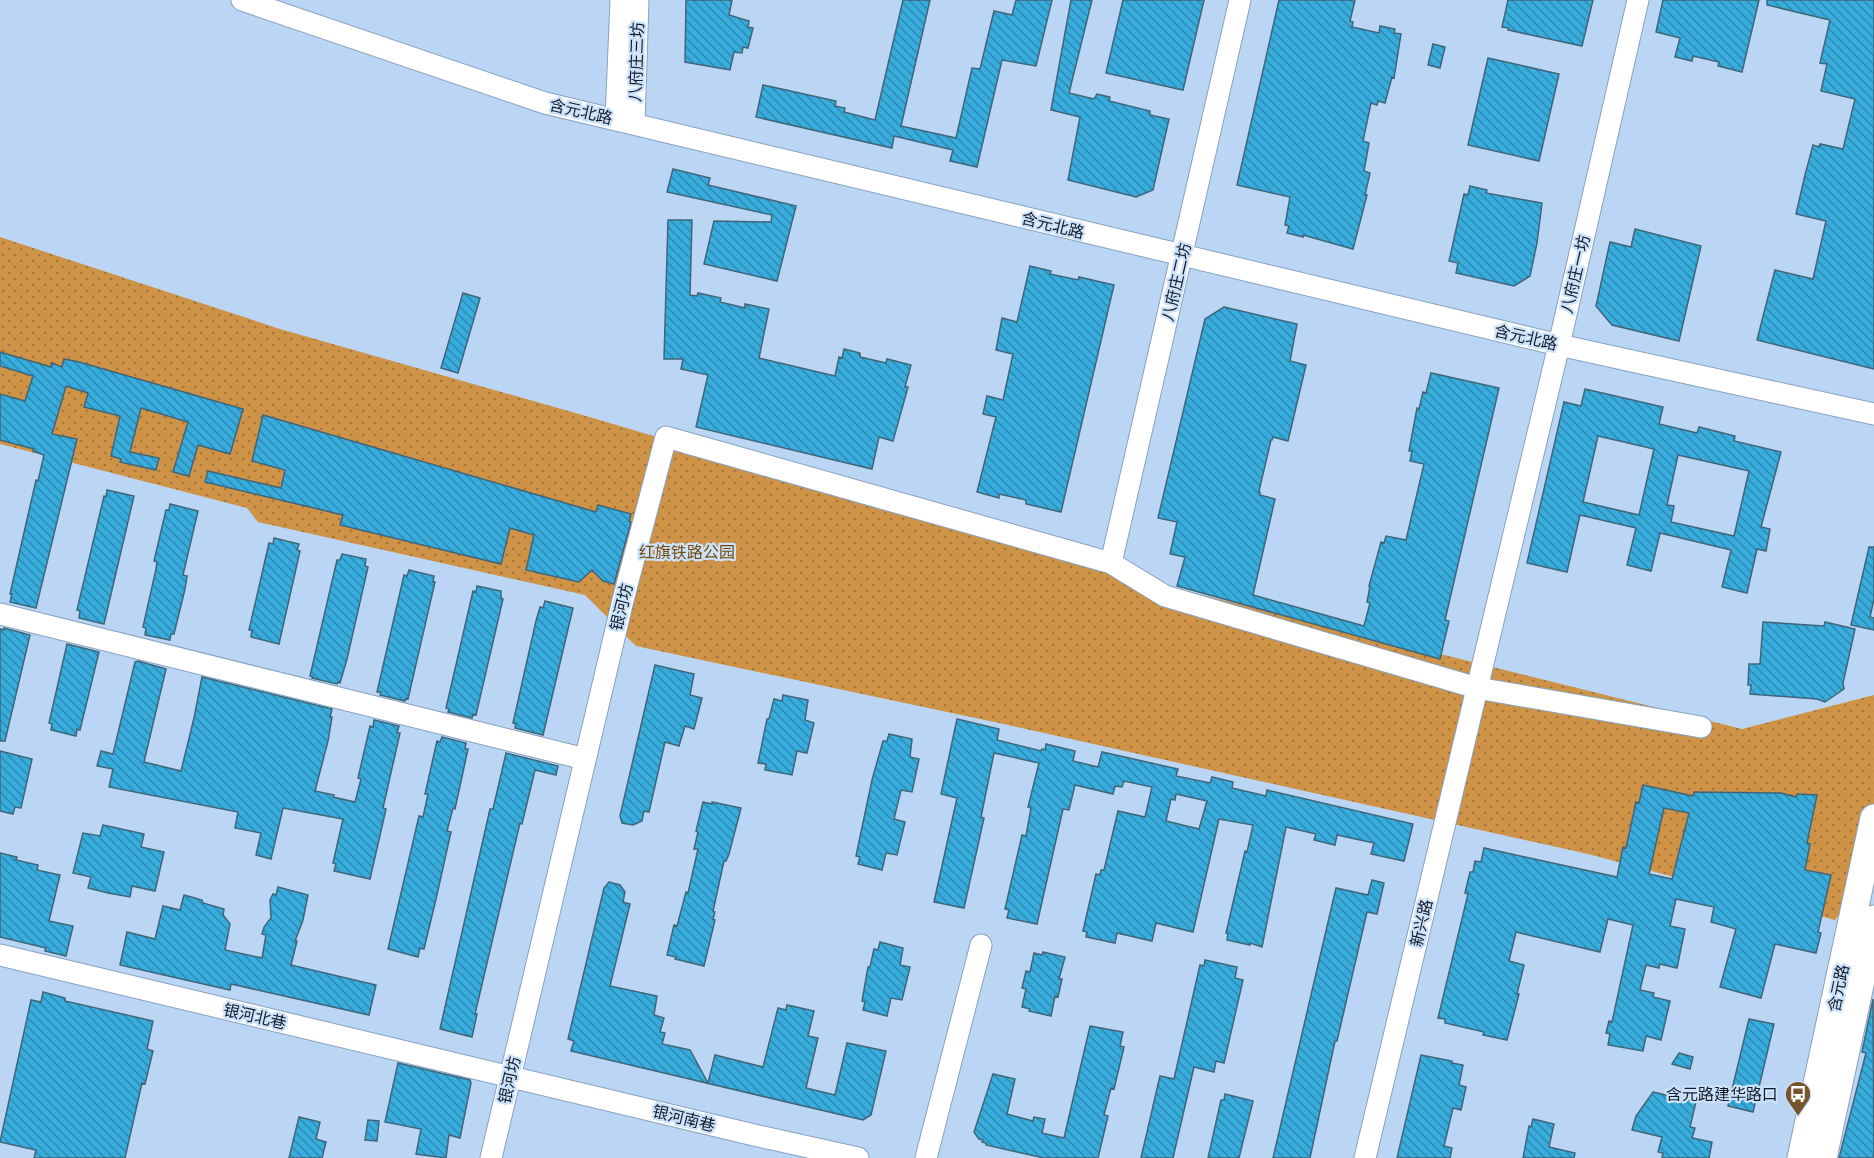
<svg xmlns="http://www.w3.org/2000/svg" width="1874" height="1158" viewBox="0 0 1874 1158" font-family="Arial,'Noto Sans SC',sans-serif">
  <style>
    .park { fill: url(#park-dots) }
    .building { fill: url(#building-back-hatch); stroke: #406578; stroke-width: 1.5; fill-rule: evenodd }
    .lines { fill: none; stroke-linecap: round; stroke-linejoin: round }
    .minor-casing { stroke: #87a2bf; stroke-width: 23 }
    .major-casing { stroke: #87a2bf; stroke-width: 29 }
    .minor { stroke: #fff; stroke-width: 21 }
    .major { stroke: #fff; stroke-width: 27 }
    .labels { text-anchor: middle; stroke-width: 4.5; stroke-linejoin: round; paint-order: stroke }
    .street-label { font-size: 16px; fill: #131d28; stroke: #cce2fb }
    .park-label { font-size: 16px; fill: #744a09; stroke: #cce2fb }
    .poi-label { font-size: 16px; fill: #131d28; stroke: #cce2fb; text-anchor: end }
  </style>
  <defs>
    <pattern id="park-dots" width="8" height="8" patternUnits="userSpaceOnUse" patternTransform="scale(1.5)"><rect width="8" height="8" fill="#ce9347"/><path d="M2 2h.1M6 6h.1" fill="none" stroke="#a6773b" stroke-width="1.8" stroke-linecap="round"/></pattern>
    <pattern id="building-back-hatch" width="6" height="6" patternUnits="userSpaceOnUse" patternTransform="scale(1.5)"><rect width="6" height="6" fill="#37acdd"/><path d="M-1 5l2 2M0 0l6 6M5-1l2 2" fill="none" stroke="#2d8bb3"/></pattern>
  </defs>
  <rect width="100%" height="100%" fill="#bad6f4"/>
  <!-- park -->
  <path class="park" d="M0,237L280,329L593,418L1106,571L1742,729L1874,695V867L1835,920L1588,854L999,723L636,646L585,595L258,522L247,508L0,444Z"/>
  <!-- building -->
  <path class="building" d="M686,0H732L729,15L749,21L748,27L753,28L748,48L743,47L742,53L734,52L730,70L685,62Z
    M903,0H930L901,126L956,138L972,68L980,69L994,11L1012,15L1016,0H1052L1036,66L1002,60L977,167L950,161L953,150L894,136L892,148L756,117L763,85L836,101L835,106L845,108L844,112L875,120Z
    M1071,0H1092L1069,93L1094,99L1097,94L1110,97L1109,101L1150,111V115L1169,119L1153,190L1136,197L1068,180L1080,117L1051,110Z
    M1123,0H1204L1183,90L1106,73Z
    M1279,0H1355L1350,21L1353,22L1352,27L1379,33L1380,26L1395,29L1394,33L1401,34L1394,78L1392,77L1385,103L1378,101L1377,105L1371,103L1363,141L1369,143L1364,171L1370,173L1365,195H1367L1353,249L1303,235V237L1287,233L1289,226L1285,225L1290,197L1237,185Z
    M1508,0H1593L1582,46L1508,30L1509,28L1502,27Z
    M1663,0H1759L1742,72L1718,66L1719,62L1693,56L1692,61L1675,57L1680,38L1656,32Z
    M1767,0H1874V369L1757,340L1775,270L1813,279L1826,221L1796,214L1805,175L1813,145L1819,147L1820,144L1843,149L1855,99L1821,91L1827,64L1820,63L1830,20L1767,5Z
    M1433,44L1445,47L1440,68L1428,65Z
    M1488,58L1559,74L1539,161L1468,145Z
    M673,169L710,178L708,185L796,206L777,281L704,264L714,221L771,222L772,215L667,192Z
    M1470,186L1487,190L1486,193L1542,203L1537,243L1530,276L1514,286L1456,273L1458,263L1449,261L1464,194L1468,195Z
    M668,220H692L690,295L697,296L698,293L721,298L720,302L745,308V304L769,309L759,358L835,376L839,357L842,358L844,349L860,353V357L886,363L887,359L911,365L905,387H908L893,441L879,437L872,469L696,427L708,375L681,369L683,359H664Z
    M1635,229L1701,246L1679,341L1612,325L1596,306L1610,242L1631,247Z
    M1030,266L1051,271L1050,274L1078,280L1079,277L1114,285L1061,512L1026,504V500L999,494V498L977,492L996,417L983,414L987,396L1003,400L1013,354L996,350L1002,318L1017,322Z
    M463,293L480,298L458,373L441,368Z
    M1224,307L1297,324L1290,361L1306,365L1288,441L1273,437L1272,440H1271L1259,491L1260,492V495L1275,499L1253,595L1364,626L1370,603L1367,602L1370,586H1369L1381,542L1384,543L1386,536L1406,540L1424,464L1410,461L1412,451H1409L1417,408L1419,409L1423,392L1426,393L1431,373L1499,388L1445,620L1449,621L1440,659L1177,586L1185,557L1170,554L1177,522L1158,518L1205,319Z
    M0,352L51,367L52,363L62,367L64,359L79,362L243,409L230,454L198,445L189,476L173,472L188,422L141,408L130,452L159,458L156,470L120,462L121,459L111,456L120,416L84,407L88,393L66,386L52,434L77,439L36,608L10,602L12,594H10L36,480L38,481L44,455L33,451L34,449L0,440V394L25,401L33,376L0,366Z
    M1585,389L1663,407L1659,424L1697,433L1699,427L1735,436L1734,441L1781,452L1761,527L1770,529L1766,551L1757,549L1747,593L1722,587L1731,550L1660,533L1651,571L1627,565L1636,528L1580,515L1567,572L1527,563L1564,402L1581,406ZM1598,436L1654,449L1639,515L1583,502ZM1678,455L1749,471L1734,536L1671,522L1674,506L1667,505Z
    M263,415L596,512L598,505L631,514L629,521L631,522L614,584L603,581L592,570L579,582L526,570L534,535L510,528L501,564L340,525L343,515L205,482L208,471L281,488L285,470L252,461Z
    M107,490L134,496L104,624L79,618L80,611L77,610L104,496L106,497Z
    M170,504L198,511L183,575L187,576L185,589L174,634H171L170,640L145,635L146,628L143,627L156,569L157,562L154,561L166,510H169Z
    M274,538L299,544L297,550L300,551L279,644L251,637L252,630H249L269,543L273,544Z
    M1869,547H1874V599L1870,617L1874,618V630L1851,625Z
    M342,554L366,559L365,566L368,567L347,659L340,683L338,682L337,684L312,678L313,677L310,676L337,560H340Z
    M409,570L434,576L433,582H435L408,699L406,698L405,701L380,695L381,692H377L404,575L407,576Z
    M477,586L501,591V598L503,599L476,715L473,714L472,718L448,712L449,709L446,708L473,591L476,592Z
    M545,601L573,608L543,735L515,728L516,724L513,723L536,621L540,607L543,608Z
    M1763,622L1824,626L1825,622L1855,629L1843,683L1844,689L1825,702L1817,699L1750,694L1751,685H1748L1749,664H1760Z
    M4,628L30,635L5,741H0V629L4,630Z
    M67,644L99,652L80,730L77,729L76,736L51,730L52,724L49,723Z
    M138,661L166,669L144,762L181,771L194,718L202,677L332,709L330,717H332L328,741L315,791L334,795L333,797L355,802L361,779L358,778L370,726L373,727L374,720L399,726L397,733H400L383,808L386,809L370,879L334,871L336,864L333,863L343,819L283,808L271,859L256,855L261,833L235,828L238,812L109,787L113,769L97,766L101,751L113,754L135,662Z
    M655,665L694,674L690,695L702,698L694,729L685,726L679,746L665,742L649,812L644,811L642,821L633,825L622,823L620,816Z
    M783,695L808,700L805,720L814,723L807,753L797,751L792,775L765,770L766,764L758,763L767,719H769L774,699L782,701Z
    M957,719L999,729L997,740L1041,751L1042,749L1045,750L1046,744L1075,751L1073,761L1098,767L1102,752L1178,769L1176,776L1210,783L1212,777L1233,782L1232,788L1266,796L1267,790L1413,824L1404,861L1371,854L1374,843L1337,835L1335,845L1314,840L1316,834L1286,827L1262,947L1250,943V945L1227,940L1228,934L1226,933L1245,851L1247,852L1253,825L1219,819L1193,932L1156,923L1152,941L1117,933L1115,943L1086,937L1087,932L1083,931L1096,874L1100,875L1101,870H1104L1118,811L1145,817L1152,787L1124,781L1122,787L1115,786L1113,794L1075,785L1069,810L1063,809L1037,924L1007,918L1009,910L1005,909L1022,835L1026,836L1031,808L1028,807L1039,763L994,753L981,817L984,818L964,908L934,902L957,798L941,794ZM1176,794L1207,801L1199,829L1166,821L1171,799L1175,800Z
    M889,734L912,739L910,757L919,759L912,792L901,790L894,819L905,822L897,855L886,853L882,870L858,864L860,857L856,856L872,780L883,741H887Z
    M442,737L466,743L465,749H468L455,809L453,808L447,831L451,832L436,899L424,949L420,948L418,957L388,949L419,816L423,817L428,794H425L437,741L440,742Z
    M0,751L32,759L21,808L15,807L13,814L0,811Z
    M506,753L558,766L556,775L535,770L522,824L520,823L475,1014H477L472,1037L440,1029L490,809H493Z
    M1643,785L1693,796L1694,792L1781,793L1796,797L1797,794L1817,795L1807,843L1810,844L1805,870L1831,875L1818,932L1821,933L1816,953L1775,944L1761,998L1720,987L1736,929L1711,922L1714,907L1676,899L1670,926L1685,929L1677,968L1660,964L1659,968L1646,965L1640,990L1654,993L1653,997L1670,1001L1661,1040L1646,1036L1643,1051L1608,1045L1610,1034L1606,1033L1609,1021L1612,1022L1633,925L1608,919L1600,952L1516,932L1509,961L1524,965L1517,994H1519L1507,1040L1483,1035L1484,1032L1445,1023V1019L1438,1018L1468,894L1465,893L1470,872H1473L1475,861L1481,862L1484,848L1617,877L1623,847L1626,848L1636,802L1639,803ZM1664,808L1689,813L1672,879L1649,874Z
    M703,802L712,804V802L741,808L729,854L726,861H724L713,911L715,912L713,919L715,920L704,966L675,959L676,957L667,955L674,925L677,926L686,892L688,893L698,849H694L698,832L696,831Z
    M103,825L144,834L141,847L164,852L155,891L132,886L130,897L108,893L88,888L91,877L73,873L83,833L100,836Z
    M0,853L17,857L16,860L38,865L37,870L60,875L49,921L73,926L66,956L45,951L46,948L0,937Z
    M1372,880L1384,883L1377,914L1367,912L1337,1041H1335L1310,1158H1273L1336,888L1368,895Z
    M609,882L620,885L625,892L623,902L630,904L610,986L657,996L654,1015L664,1018L660,1032L665,1033L662,1044L690,1050L708,1083L715,1055L763,1067L778,1008L786,1010L787,1005L814,1011L808,1036L818,1038L806,1088L835,1095L847,1043L886,1051L871,1115L863,1120L571,1051L574,1041L568,1039L604,888Z
    M278,887L308,895L303,920L295,941H297L291,965L376,985L369,1015L231,984L230,990L120,965L127,932L155,939L163,906L180,910L184,895L202,900L203,903L224,909L223,915L230,924L225,950L262,958L266,935L262,934L264,927L271,918L270,900L273,894L276,895Z
    M880,942L903,948L900,965L910,967L902,1000L891,998L887,1016L863,1010L865,1002L862,1001L868,967H870L874,949L878,950Z
    M1043,952L1065,957L1059,979H1062L1058,997L1055,996L1051,1016L1029,1011L1030,1009L1022,1007L1026,989L1022,988L1026,971L1030,972L1034,953L1042,955Z
    M1205,960L1237,967L1235,978L1243,980L1224,1063L1216,1061L1214,1072L1194,1067L1173,1158H1141L1160,1076L1174,1079L1200,965L1204,966Z
    M43,992L65,998V1001L153,1021L147,1049L153,1051L145,1084L142,1083L125,1158H34L36,1150L0,1142L31,1000L41,1002Z
    M1873,999L1874,1153L1873,1158H1839L1866,1053L1862,1052Z
    M1749,1019L1774,1024L1753,1112L1728,1106Z
    M1090,1026L1123,1032L1120,1046L1124,1047L1114,1089L1111,1088L1104,1115L1108,1116L1098,1158H1044L986,1145V1143L982,1142L983,1140L979,1139L974,1132L993,1074L1015,1079L1007,1114L1033,1121L1034,1117L1045,1119L1042,1133L1064,1138Z
    M1679,1053L1693,1057L1690,1069L1672,1064Z
    M1421,1055L1452,1061V1063L1463,1065L1459,1085L1466,1087L1461,1110L1453,1108L1444,1146L1452,1148L1450,1158H1397Z
    M398,1063L470,1080L471,1083L460,1138L449,1135L446,1158L416,1154L421,1129L385,1122Z
    M1653,1092L1696,1102L1690,1127L1695,1128L1692,1138L1712,1142L1709,1158H1662L1663,1153L1658,1152L1662,1137L1632,1130L1636,1116Z
    M1225,1094L1253,1101L1239,1158H1208L1221,1100H1224Z
    M299,1117L320,1122L316,1139L326,1142L322,1158H289Z
    M1533,1119L1554,1124L1549,1147L1575,1153L1574,1158H1523L1529,1126L1531,1127Z
    M368,1120L379,1121L377,1141L365,1140Z"/>
  <g class="lines">
    <!-- minor casing -->
    <g class="minor-casing">
      <path id="minor" d="M242,0L545,103L1559,345L1874,414
        M616,119L621,0
        M634,124L638,0
        M1111,563L1240,0
        M0,614L585,759
        M0,955L754,1135L858,1158
        M491,1158L623,600L666,437L1111,563L1165,596L1477,688L1701,727
        M926,1158L981,945
        M1365,1158L1559,345L1638,0"/>
    </g>
    <!-- major casing -->
    <g class="major-casing">
      <path id="major" d="M1801,1158L1874,818
        M1823,1158L1874,919"/>
    </g>
    <!-- minor -->
    <use href="#minor" class="minor"/>
    <!-- major -->
    <use href="#major" class="major"/>
  </g>
  <!-- icons -->
  <defs>
    <g id="bus-pin" transform="scale(1.35)"><path d="M0 17L-7.5 6A9.5 9.5 0 1 1 7.5 6Z" fill="#76552c" stroke="#cce2fb"/><path d="M-5-6H5V4H4V6H2V4H-2V6H-4V4H-5ZM-3.5-4V0h7V-4ZM-3.5 1.2v1.5H-2V1.2ZM2 1.2v1.5H3.5V1.2Z" fill="#fff"/></g>
  </defs>
  <g fill-rule="evenodd">
    <use href="#bus-pin" x="1798" y="1094"/>
  </g>
  <g class="labels">
    <!-- street labels -->
    <g class="street-label">
      <text transform="translate(636 62) rotate(-88)" y="6">八府庄三坊</text>
      <text transform="translate(581 111) rotate(13)" y="6">含元北路</text>
      <text transform="translate(1053 225) rotate(14)" y="6">含元北路</text>
      <text transform="translate(1575 274) rotate(-77)" y="6">八府庄一坊</text>
      <text transform="translate(1176 282) rotate(-77)" y="6">八府庄二坊</text>
      <text transform="translate(1526 337) rotate(13)" y="6">含元北路</text>
      <text transform="translate(621 607) rotate(-76)" y="6">银河坊</text>
      <text transform="translate(1421 923) rotate(-77)" y="6">新兴路</text>
      <text transform="translate(1838 988) rotate(-78)" y="6">含元路</text>
      <text transform="translate(255 1016) rotate(13)" y="6">银河北巷</text>
      <text transform="translate(509 1080) rotate(-77)" y="6">银河坊</text>
      <text transform="translate(684 1118) rotate(14)" y="6">银河南巷</text>
    </g>
    <!-- park labels -->
    <g class="park-label">
      <text x="687" y="558">红旗铁路公园</text>
    </g>
    <!-- poi labels -->
    <g class="poi-label">
      <text x="1778" y="1100">含元路建华路口</text>
    </g>
  </g>
</svg>
